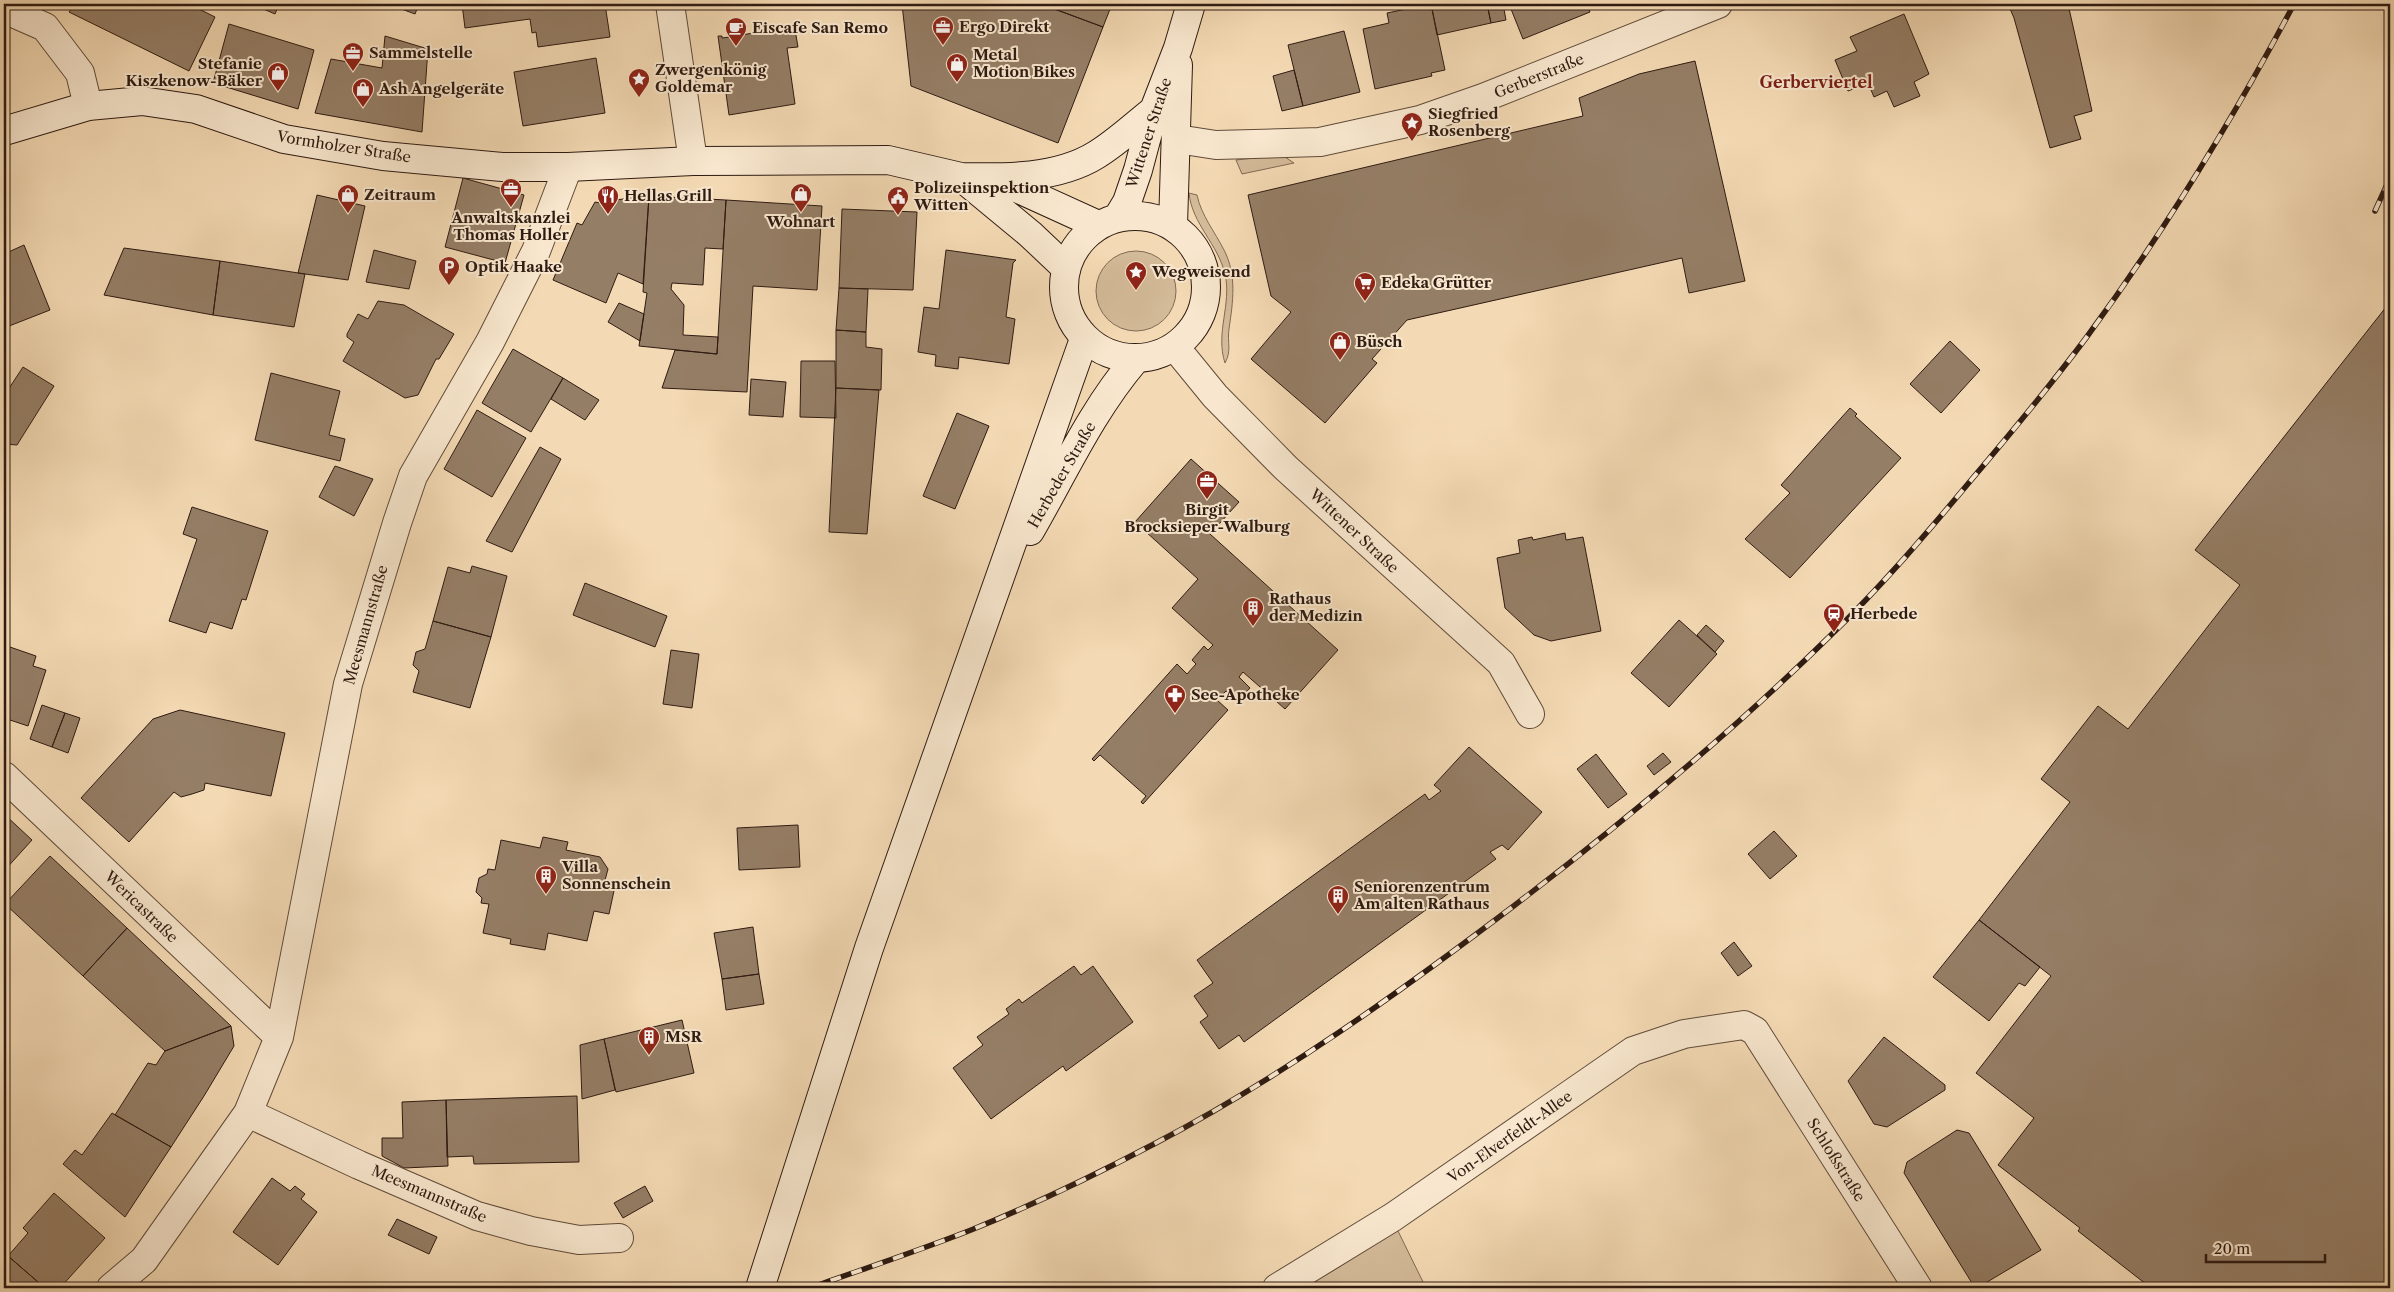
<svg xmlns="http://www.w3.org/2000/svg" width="2394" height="1292" viewBox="0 0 2394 1292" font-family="'Libre Caslon Text',serif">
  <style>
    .green { fill: #d3ba98; stroke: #816a55 }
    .building { fill: #957e66; stroke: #2f1b12 }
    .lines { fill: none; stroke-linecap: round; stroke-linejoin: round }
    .minor-casing { stroke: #604b3a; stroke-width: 30 }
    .secondary-casing { stroke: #2f1b12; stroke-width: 30 }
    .minor { stroke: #f8e7ce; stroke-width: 28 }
    .secondary { stroke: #f8e7ce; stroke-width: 28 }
    .rail-casing { stroke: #2f1b12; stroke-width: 5.5 }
    .rail { stroke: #f8e7ce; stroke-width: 4; stroke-dasharray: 11; stroke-linecap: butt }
    .labels { text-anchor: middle; stroke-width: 4; stroke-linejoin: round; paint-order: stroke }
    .poi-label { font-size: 15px; font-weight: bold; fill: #2f1b12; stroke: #f8e7ce; text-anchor: start }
    .street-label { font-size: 15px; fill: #2f1b12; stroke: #f8e7ce }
    .neighbourhood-label { font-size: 16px; font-weight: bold; fill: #7a1f14; stroke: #f8e7ce }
  </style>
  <rect width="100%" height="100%" fill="#f4dab4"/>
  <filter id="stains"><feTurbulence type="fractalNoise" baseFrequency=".004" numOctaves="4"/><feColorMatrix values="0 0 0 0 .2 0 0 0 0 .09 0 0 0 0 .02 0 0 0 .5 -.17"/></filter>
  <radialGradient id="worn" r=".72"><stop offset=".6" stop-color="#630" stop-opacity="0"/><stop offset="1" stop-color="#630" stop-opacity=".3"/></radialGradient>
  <!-- green -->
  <path class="green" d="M1282,155L1294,163L1242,174L1236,160Z
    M1189,193L1197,195C1201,215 1215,232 1224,250C1237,275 1233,302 1229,329C1227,343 1232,350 1225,363C1215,333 1232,304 1225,274C1218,244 1192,224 1189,193Z
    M1096 291a40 40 0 1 1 80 0a40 40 0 1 1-80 0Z
    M1397,1229L1426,1288H1303L1339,1267Z"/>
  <!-- building -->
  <path class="building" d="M58,4H75L71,10Z
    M75,4H189L215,17L189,71L69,12Z
    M252,4H279L275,14Z
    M388,4H419L415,14Z
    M462,4H605L610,37L538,47L536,32L532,33L530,19L465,28Z
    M902,4H1041L1103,27L1058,143L911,86Z
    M1041,4H1112L1103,27Z
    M1431,4L1445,70L1431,73L1432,76L1375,89L1363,29L1389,23L1387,13Z
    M1431,4H1487L1491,23L1437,35Z
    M1487,4H1503L1506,20L1491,23Z
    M1509,4H1587L1590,12L1523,39Z
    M2008,4H2068L2092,111L2074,116L2081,139L2050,148L2014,18Z
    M1904,14L1929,74L1914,82L1920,96L1894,107L1887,91L1874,97L1868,83L1848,91L1835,60L1857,51L1850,37Z
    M229,24L314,50L298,109L213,83Z
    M794,24L798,47L787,48L795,104L729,115L718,36H722V38L738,36L737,34L741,33L742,35L758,32V30H772V27Z
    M1344,31L1360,92L1303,106L1288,45Z
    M385,36L428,49L422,132L315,113L331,59L382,68Z
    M596,58L605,113L523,126L514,72Z
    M1695,61L1745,281L1689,293L1682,258L1407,320L1372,359L1377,363L1325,423L1251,359L1291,312L1271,296L1248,195L1583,116L1579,98L1639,74Z
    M1294,70L1303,106L1282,111L1273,76Z
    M463,178L524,195L505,263L445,247Z
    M317,195L365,206L348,280L298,273Z
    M649,196L726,200L723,249L705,248L703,285L672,283L671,289L684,305L683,335L718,337L717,354L639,346L647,293L643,292Z
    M649,196L643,284L618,273L606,303L553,280L577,223L582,225L595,202L611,205L615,200Z
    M726,200L822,206L817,290L753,286L747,392L662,388L675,350L717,354Z
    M842,209L917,212L913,290L839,288Z
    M24,245L50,310L4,328V254Z
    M124,248L220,261L213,315L104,295Z
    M374,250L416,261L409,289L366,282Z
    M946,250L1016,260L1013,263L1006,317L1015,319L1009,364L959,357L958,369L935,366L936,355L918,352L924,307L939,309Z
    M220,261L305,274L294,327L213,315Z
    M839,288L868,289L866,332L836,330Z
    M378,301L404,305L454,334L439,359H436L418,395L405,398L343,361L354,342L347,337V334L358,314L368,319Z
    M2390,302V1288H2151L2078,1231L2080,1228L1998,1165L2034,1118L1976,1073L2051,976L1979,920L2070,802L2041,779L2098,706L2128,729L2240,585L2195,550Z
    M619,303L644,314L640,341L608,322Z
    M836,330L866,332V347L882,349L881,390L836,388Z
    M1950,341L1980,370L1941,413L1910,384Z
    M513,349L563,378L531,432L482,403Z
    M801,361H835L836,418L800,417Z
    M23,367L54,386L17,445L4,444V396Z
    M271,373L340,391L329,435L345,439L340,461L255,440Z
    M563,378L599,400L585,420L551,399Z
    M751,379L786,382L783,417L749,415Z
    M836,388L879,390L867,534L829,532Z
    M1850,408L1857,414L1855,416L1901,458L1790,578L1745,539L1790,493L1781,485Z
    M477,410L526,438L492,497L444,469Z
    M957,413L989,426L955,509L923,496Z
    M540,447L561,459L512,552L486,541Z
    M1191,459L1239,502L1210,534L1338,650L1285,709L1243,672L1239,677L1250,688L1238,701L1226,691L1217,700L1228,710L1143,804L1141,802L1146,796L1100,755L1094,761L1092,759L1177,664L1187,674L1196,664L1192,660L1204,646L1208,650L1213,645L1172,608L1198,579L1135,522Z
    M335,466L373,479L354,516L319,497Z
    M192,507L268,531L246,600L242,599L232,629L210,622L206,633L169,621L197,539L183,534Z
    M1565,533L1566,540L1583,537L1601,631L1551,641L1534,635L1505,608L1497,558L1520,553L1518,540L1532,537L1533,540Z
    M472,566L507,576L491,637L433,621L448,567L470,573Z
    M585,583L667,616L655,647L573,615Z
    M1679,620L1717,654L1669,707L1631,673Z
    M433,621L491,637L470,708L413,692L419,671L413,665L416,652L425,649Z
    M1706,625L1724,641L1715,652L1697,635Z
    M7,646L36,656L33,666L46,670L28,726L4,718V655Z
    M671,650L699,654L692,708L663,704Z
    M42,705L65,713L52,747L30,739Z
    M180,710L285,733L271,796L205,783L204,790L192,794L181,797L174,792L129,842L81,798L153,719Z
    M65,713L80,718L68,753L52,747Z
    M1469,747L1542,812L1508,850L1502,845L1490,852L1496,859L1244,1042L1239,1035L1219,1049L1200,1022L1208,1016L1194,996L1213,983L1197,960L1425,794L1429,800L1441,791L1434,785Z
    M1663,753L1671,762L1654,775L1647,766Z
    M1596,754L1627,794L1608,808L1577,769Z
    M4,814L32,840L4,871Z
    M798,825L800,867L739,870L737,828Z
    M1774,831L1797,856L1770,879L1748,854Z
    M543,837L568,842L566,850L600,857L608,869L604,884L615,886L609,914L594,911L587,941L548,933L545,950L510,944L511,939L483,933L489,904L481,903L482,898L476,892L479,878L487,874L488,869L495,870L501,840L540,848Z
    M50,856L127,928L83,976L5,904Z
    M1979,920L2040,967L2025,986L2019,983L1989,1021L1933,977Z
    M753,927L759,974L722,979L714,933Z
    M127,928L180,978L231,1026L165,1051L83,976Z
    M1734,942L1752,966L1738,976L1721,953Z
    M1074,966L1081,975L1093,966L1133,1022L1066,1071L1063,1066L991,1119L953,1068L983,1045L977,1037L1009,1014L1006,1009L1019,999L1022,1003Z
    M759,974L764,1004L726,1010L722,979Z
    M682,1020L694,1073L616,1092L604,1039Z
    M231,1026L234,1046L204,1096L171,1147L115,1115L148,1063L156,1065L165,1051Z
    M1884,1037L1945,1085V1090L1887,1127L1874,1124L1848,1081Z
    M604,1039L615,1090L582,1099L580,1045Z
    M577,1096L579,1162L474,1164L473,1156L447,1157L446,1100Z
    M446,1100L448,1166L404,1168L382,1156V1138H403L402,1102Z
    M112,1113L171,1147L125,1217L63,1164L75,1150L82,1155Z
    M1957,1130L1969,1133L2041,1250L1977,1288H1975L1904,1173L1907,1162Z
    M272,1178L290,1191L295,1186L305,1194L301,1199L317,1212L278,1265L233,1232Z
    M645,1186L653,1201L623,1218L614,1203Z
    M54,1193L105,1238L60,1288H45L8,1256L28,1233L23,1228Z
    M397,1219L437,1237L429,1254L388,1235Z
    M4,1252L8,1256L45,1288H4Z"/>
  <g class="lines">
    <!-- minor casing -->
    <g class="minor-casing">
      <path id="minor" d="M670,4L693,161
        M4,9L45,27L80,73L88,106
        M1177,139L1216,145L1320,142L1420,120L1483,98L1718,4
        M1175,347L1215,396L1286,468L1501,663L1530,714
        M4,776L279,1037
        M248,1113L359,1165L477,1216L531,1231L579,1240L619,1238
        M111,1288L144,1260L248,1113L279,1037L348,684L397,523L413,476L490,342L536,251L568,167
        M1277,1288L1393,1217L1633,1051L1684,1034L1744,1025L1755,1031L1918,1288"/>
    </g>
    <!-- secondary casing -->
    <g class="secondary-casing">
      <path id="secondary" d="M4,131L88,106L142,101L196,109L284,139L383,156L502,167H568L693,161L888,160L961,177L1030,234L1066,268
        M961,177C1005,178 1057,179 1096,155C1116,143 1135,125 1154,110
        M997,179L1098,225
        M1064 287a71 71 0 1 1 142 0a71 71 0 1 1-142 0Z
        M1118,217L1127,202L1138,170L1154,110L1178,48L1191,4
        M1173,225L1178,65
        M1030,531C1063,474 1092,410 1135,360
        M760,1288L869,948L1084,339"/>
    </g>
    <!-- minor -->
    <use href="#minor" class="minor"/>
    <!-- secondary -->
    <use href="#secondary" class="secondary"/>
    <!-- rail casing -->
    <g class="rail-casing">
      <path id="rail" d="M2375,211L2390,178
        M810,1288C863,1269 918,1251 971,1230C1033,1205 1095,1175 1154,1144C1282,1077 1400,992 1515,905C1625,821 1731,733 1830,636C1881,587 1927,533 1972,479C2011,433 2050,386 2086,338C2164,232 2233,119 2294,4"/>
    </g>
    <!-- rail -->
    <use href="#rail" class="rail"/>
  </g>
  <!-- icons -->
  <defs>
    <g id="office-pin" transform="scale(1.125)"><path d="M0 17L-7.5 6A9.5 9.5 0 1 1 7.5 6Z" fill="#8f2418" stroke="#f8e7ce"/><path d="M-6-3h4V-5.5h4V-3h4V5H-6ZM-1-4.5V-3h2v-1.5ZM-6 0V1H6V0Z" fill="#fff"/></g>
    <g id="cafe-pin" transform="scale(1.125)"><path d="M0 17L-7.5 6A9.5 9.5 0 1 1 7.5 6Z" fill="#8f2418" stroke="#f8e7ce"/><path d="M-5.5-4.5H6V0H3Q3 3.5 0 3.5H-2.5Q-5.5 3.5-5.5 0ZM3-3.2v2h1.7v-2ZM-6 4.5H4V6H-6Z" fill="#fff"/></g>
    <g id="shop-pin" transform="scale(1.125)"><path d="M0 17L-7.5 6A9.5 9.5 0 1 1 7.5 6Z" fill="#8f2418" stroke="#f8e7ce"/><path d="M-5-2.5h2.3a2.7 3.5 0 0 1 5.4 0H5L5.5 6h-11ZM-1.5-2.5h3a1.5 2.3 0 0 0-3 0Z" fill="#fff"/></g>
    <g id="sight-pin" transform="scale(1.125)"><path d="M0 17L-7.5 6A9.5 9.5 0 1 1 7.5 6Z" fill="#8f2418" stroke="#f8e7ce"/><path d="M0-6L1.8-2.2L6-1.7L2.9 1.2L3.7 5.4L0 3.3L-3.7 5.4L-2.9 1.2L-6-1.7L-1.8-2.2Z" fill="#fff"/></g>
    <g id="restaurant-pin" transform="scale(1.125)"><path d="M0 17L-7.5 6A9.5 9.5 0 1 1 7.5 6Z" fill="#8f2418" stroke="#f8e7ce"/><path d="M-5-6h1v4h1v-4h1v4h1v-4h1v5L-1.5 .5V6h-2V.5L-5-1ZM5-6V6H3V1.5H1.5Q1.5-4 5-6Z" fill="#fff"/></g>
    <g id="civic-pin" transform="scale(1.125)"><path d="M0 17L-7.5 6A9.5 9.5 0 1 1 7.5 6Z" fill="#8f2418" stroke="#f8e7ce"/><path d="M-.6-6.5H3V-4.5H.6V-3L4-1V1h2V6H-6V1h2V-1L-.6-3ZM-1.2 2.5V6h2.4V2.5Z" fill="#fff"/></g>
    <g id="parking-pin" transform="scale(1.125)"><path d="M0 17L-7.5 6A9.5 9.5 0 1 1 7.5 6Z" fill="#8f2418" stroke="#f8e7ce"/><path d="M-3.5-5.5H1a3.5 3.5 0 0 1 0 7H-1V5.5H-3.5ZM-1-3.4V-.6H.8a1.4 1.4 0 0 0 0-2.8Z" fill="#fff"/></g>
    <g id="supermarket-pin" transform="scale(1.125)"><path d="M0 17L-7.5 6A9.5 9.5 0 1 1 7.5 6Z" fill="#8f2418" stroke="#f8e7ce"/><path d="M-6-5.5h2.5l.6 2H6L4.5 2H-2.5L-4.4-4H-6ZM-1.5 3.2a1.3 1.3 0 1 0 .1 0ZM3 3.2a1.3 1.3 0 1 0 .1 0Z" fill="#fff"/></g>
    <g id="building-pin" transform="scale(1.125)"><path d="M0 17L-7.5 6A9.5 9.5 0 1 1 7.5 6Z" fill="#8f2418" stroke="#f8e7ce"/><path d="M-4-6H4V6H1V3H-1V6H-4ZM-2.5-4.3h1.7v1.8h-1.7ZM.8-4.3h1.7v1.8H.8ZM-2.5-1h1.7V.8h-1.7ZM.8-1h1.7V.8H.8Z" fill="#fff"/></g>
    <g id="station-pin" transform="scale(1.125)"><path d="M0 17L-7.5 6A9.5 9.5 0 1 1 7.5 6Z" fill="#8f2418" stroke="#f8e7ce"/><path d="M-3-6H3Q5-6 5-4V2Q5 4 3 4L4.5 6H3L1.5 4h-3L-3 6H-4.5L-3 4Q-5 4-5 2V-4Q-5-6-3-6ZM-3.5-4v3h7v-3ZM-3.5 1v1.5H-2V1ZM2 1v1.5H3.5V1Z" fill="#fff"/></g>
    <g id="pharmacy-pin" transform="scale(1.125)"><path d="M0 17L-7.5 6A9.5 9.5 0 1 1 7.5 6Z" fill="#8f2418" stroke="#f8e7ce"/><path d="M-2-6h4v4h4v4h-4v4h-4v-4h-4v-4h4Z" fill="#fff"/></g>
  </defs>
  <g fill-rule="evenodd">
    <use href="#office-pin" x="943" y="27"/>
    <use href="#cafe-pin" x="736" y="28"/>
    <use href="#office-pin" x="353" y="53"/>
    <use href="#shop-pin" x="957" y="64"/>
    <use href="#shop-pin" x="278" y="73"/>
    <use href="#sight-pin" x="639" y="79"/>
    <use href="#shop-pin" x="363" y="89"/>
    <use href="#sight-pin" x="1412" y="123"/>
    <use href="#office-pin" x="511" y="189"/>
    <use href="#shop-pin" x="801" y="194"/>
    <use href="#shop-pin" x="348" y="195"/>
    <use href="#restaurant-pin" x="608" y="196"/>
    <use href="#civic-pin" x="898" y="197"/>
    <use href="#parking-pin" x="449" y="267"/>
    <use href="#sight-pin" x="1136" y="272"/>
    <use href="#supermarket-pin" x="1365" y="283"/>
    <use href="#shop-pin" x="1340" y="342"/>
    <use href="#office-pin" x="1207" y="481"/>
    <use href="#building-pin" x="1253" y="608"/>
    <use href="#station-pin" x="1834" y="614"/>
    <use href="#pharmacy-pin" x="1175" y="695"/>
    <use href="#building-pin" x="546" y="876"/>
    <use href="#building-pin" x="1338" y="896"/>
    <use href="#building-pin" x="649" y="1037"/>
  </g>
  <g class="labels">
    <!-- poi labels -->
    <g class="poi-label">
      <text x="959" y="32">Ergo Direkt</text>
      <text x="752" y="33">Eiscafe San Remo</text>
      <text x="369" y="58">Sammelstelle</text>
      <text x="973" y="60">Metal<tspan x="973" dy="17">Motion Bikes</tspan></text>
      <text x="262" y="69" text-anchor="end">Stefanie<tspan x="262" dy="17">Kiszkenow-Bäker</tspan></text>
      <text x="655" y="75">Zwergenkönig<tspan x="655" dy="17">Goldemar</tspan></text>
      <text x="379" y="94">Ash Angelgeräte</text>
      <text x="1428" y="119">Siegfried<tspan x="1428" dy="17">Rosenberg</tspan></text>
      <text x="914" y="193">Polizeiinspektion<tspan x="914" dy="17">Witten</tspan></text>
      <text x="364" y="200">Zeitraum</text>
      <text x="624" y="201">Hellas Grill</text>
      <text x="511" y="223" text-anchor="middle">Anwaltskanzlei<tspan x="511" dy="17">Thomas Holler</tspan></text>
      <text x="801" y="227" text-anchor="middle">Wohnart</text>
      <text x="465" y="272">Optik Haake</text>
      <text x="1152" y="277">Wegweisend</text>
      <text x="1381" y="288">Edeka Grütter</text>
      <text x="1356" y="347">Büsch</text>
      <text x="1207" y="515" text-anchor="middle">Birgit<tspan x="1207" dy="17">Brocksieper-Walburg</tspan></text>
      <text x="1269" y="604">Rathaus<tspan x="1269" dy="17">der Medizin</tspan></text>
      <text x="1850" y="619">Herbede</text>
      <text x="1191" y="700">See-Apotheke</text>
      <text x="562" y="872">Villa<tspan x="562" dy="17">Sonnenschein</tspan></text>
      <text x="1354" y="892">Seniorenzentrum<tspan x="1354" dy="17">Am alten Rathaus</tspan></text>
      <text x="665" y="1042">MSR</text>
    </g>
    <!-- street labels -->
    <g class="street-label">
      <text transform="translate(1539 76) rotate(-22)" y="5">Gerberstraße</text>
      <text transform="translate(1149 133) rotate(-72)" y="5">Wittener Straße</text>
      <text transform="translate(344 147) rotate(9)" y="5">Vormholzer Straße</text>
      <text transform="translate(1062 475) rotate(-60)" y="5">Herbeder Straße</text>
      <text transform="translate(1354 531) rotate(43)" y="5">Wittener Straße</text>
      <text transform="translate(366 625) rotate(-74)" y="5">Meesmannstraße</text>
      <text transform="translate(141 907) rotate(44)" y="5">Wericastraße</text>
      <text transform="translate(1510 1137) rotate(-35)" y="5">Von-Elverfeldt-Allee</text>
      <text transform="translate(1836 1160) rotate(58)" y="5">Schloßstraße</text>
      <text transform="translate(429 1194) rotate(23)" y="5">Meesmannstraße</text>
    </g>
    <!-- neighbourhood labels -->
    <g class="neighbourhood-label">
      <text x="1816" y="88">Gerberviertel</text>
    </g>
  </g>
  <!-- margin -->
  <rect width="2394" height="1292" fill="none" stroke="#f4dab4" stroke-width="20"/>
  <rect x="5" y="5" width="2384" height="1282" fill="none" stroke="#2f1b12" stroke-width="2.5"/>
  <rect x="10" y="10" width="2374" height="1272" fill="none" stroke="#2f1b12"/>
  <!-- scale -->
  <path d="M2206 1254v8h119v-8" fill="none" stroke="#2f1b12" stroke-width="2.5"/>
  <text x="2214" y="1254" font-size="15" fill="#2f1b12" stroke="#f8e7ce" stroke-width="4" paint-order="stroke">20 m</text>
  <rect width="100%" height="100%" filter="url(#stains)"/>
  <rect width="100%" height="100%" fill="url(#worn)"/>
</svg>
